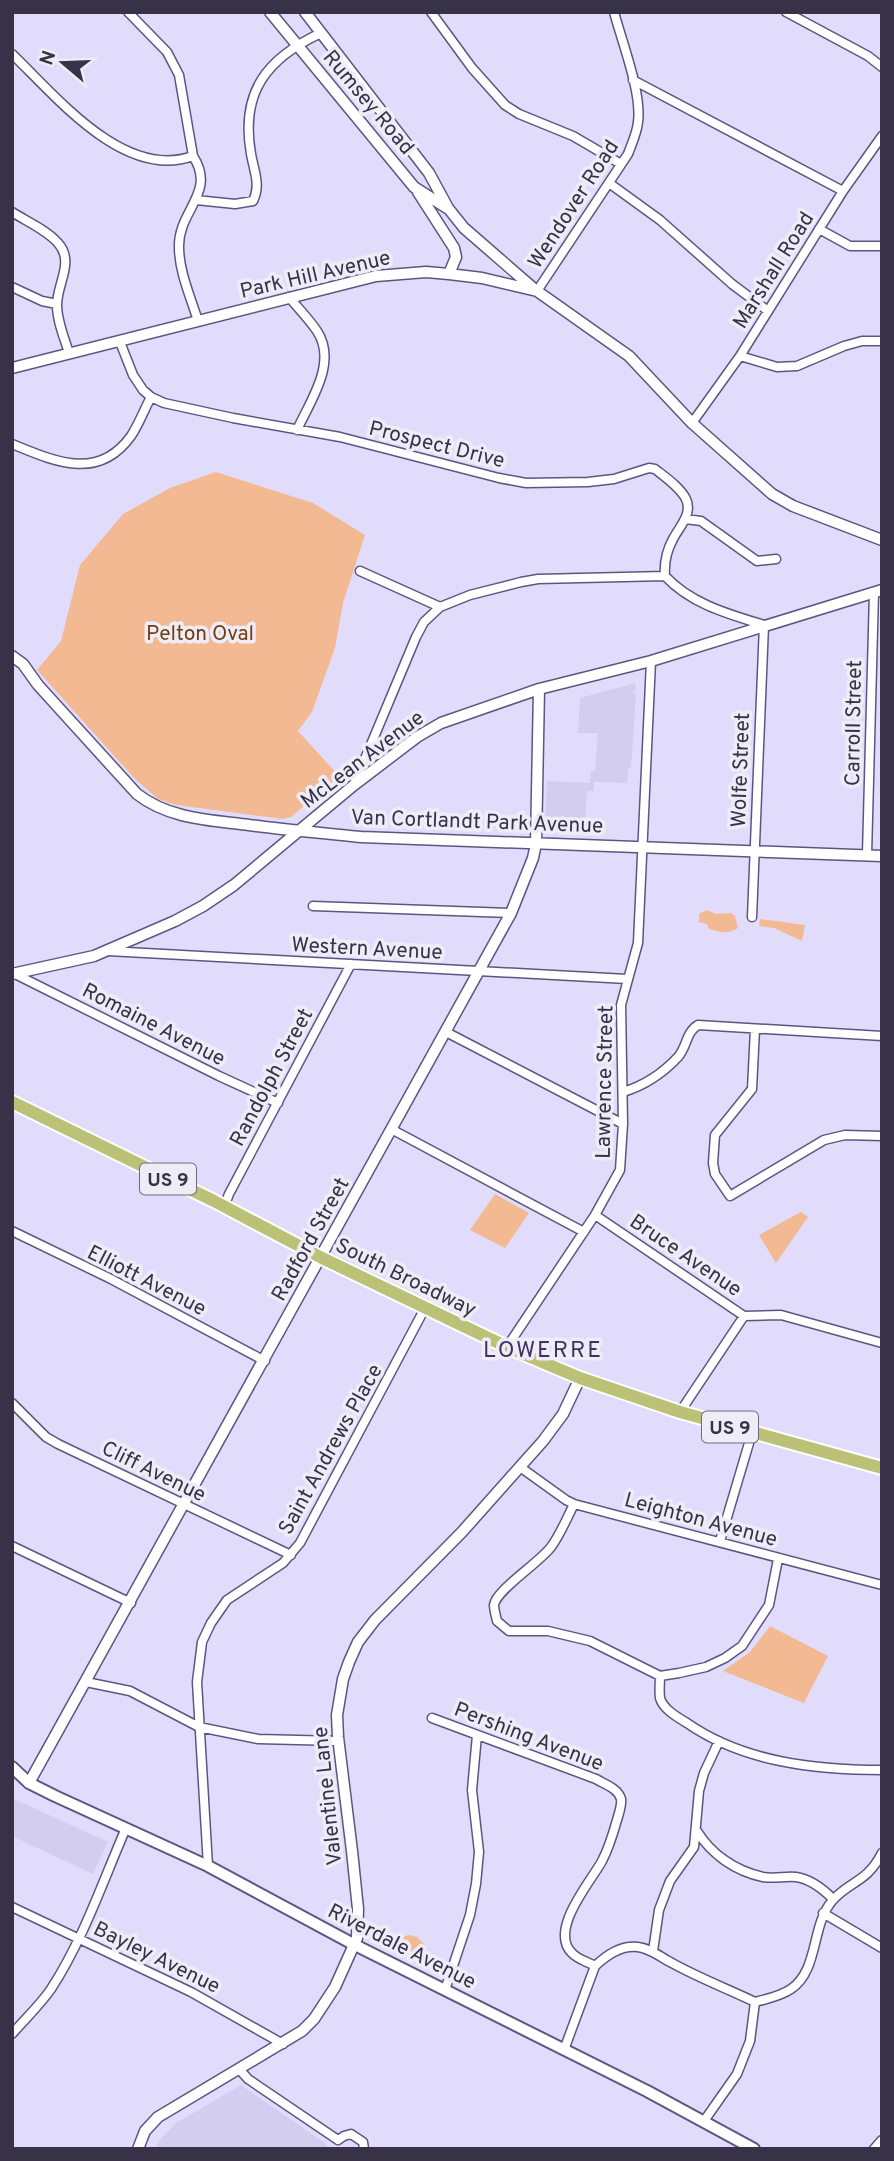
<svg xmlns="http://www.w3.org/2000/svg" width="894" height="2161" viewBox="0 0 894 2161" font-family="Overpass,sans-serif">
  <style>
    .built { fill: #d3cdf0 }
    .green { fill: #f3b992 }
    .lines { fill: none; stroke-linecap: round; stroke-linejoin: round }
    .minor-casing { stroke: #5f5481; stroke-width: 11 }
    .tertiary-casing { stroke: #5f5481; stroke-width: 13 }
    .secondary-casing { stroke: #5f5481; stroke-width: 14 }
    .primary-casing { stroke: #fff; stroke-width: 16 }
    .minor { stroke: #fff; stroke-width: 8 }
    .tertiary { stroke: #fff; stroke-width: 10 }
    .secondary { stroke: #fff; stroke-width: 10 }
    .primary { stroke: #bbc176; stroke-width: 12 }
    .labels { text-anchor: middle; stroke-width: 7; stroke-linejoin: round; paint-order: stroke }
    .shield { fill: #eeecf7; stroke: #6e6a7c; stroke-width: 2 }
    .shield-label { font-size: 19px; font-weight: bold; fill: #373247 }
    .street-label { font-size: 21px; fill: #373247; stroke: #eeecf7 }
    .park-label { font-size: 21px; fill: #733d10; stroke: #eeecf7 }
    .neighbourhood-label { font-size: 23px; letter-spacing: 2px; fill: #3f345f; stroke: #eeecf7 }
  </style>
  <rect width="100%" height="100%" fill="#e2dcfc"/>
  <!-- built -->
  <path class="built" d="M635,683L636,690L632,693L636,694L631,768L628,769L627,783L594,782V791H587L585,821H577V827L545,824L547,781L590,783L591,771H595L598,733H578L580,698Z
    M12,1798L108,1842L93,1874L12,1836Z
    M241,2085L325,2143L329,2149H155L159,2141L176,2123Z"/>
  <!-- green -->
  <path class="green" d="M216,472L313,503L365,535L343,603L335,648L312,712L298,731L339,776L291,817L283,819L176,805L158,799L135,779L37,670L61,641L80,565L123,514L170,488Z
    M707,910L716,914L731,913L735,916L738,928C727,935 721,932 709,929L707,924L699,922V914Z
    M760,919L805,925L802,941L774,928L759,926Z
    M495,1194L529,1213L505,1248L470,1230Z
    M801,1212L808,1217L776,1263L759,1235Z
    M770,1626L828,1656L804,1703L723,1671L750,1652Z
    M411,1935L417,1937L425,1945V1958L397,1944L405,1936Z"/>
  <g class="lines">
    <!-- minor casing -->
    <g class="minor-casing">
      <path id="minor" d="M128,12L167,52L179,75L193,156C217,193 178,210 179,247C179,272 191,298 198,321
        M431,12L472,68L505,105L519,114L573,136L621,164
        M786,12L868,56L882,67
        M12,54C56,96 124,181 193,156
        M633,80L843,191
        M609,183L660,220L732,284L768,311
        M196,200L235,204L253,201C261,185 254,171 251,154C240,92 267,58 321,33
        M12,212C26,221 47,230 58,243C75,262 57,283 57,305C57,321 64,337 69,353
        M819,229L850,246H882
        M12,287L42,301L57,304
        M537,291L628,154C632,143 637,133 638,122C642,93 622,42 614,12
        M289,297C298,308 309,319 317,331C338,363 310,401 297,430
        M120,342L133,375L143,390L151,397L164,403L233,418L340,437L499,478L526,483L588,482L614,479L649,468L655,469C665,477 680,487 686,499C693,514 679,527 673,539C667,550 664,563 665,576
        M740,356L777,367L797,366L844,346L862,341H882
        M692,423L740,356L843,191L882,136
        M12,444C54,461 98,482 131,436C139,424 144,410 151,397
        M685,519L701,521L757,561L776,559
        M360,571L440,607
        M354,785L416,637L424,622L440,607L470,595L521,582L538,579L665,576C691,604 728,614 764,625L752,917
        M867,855L874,592
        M313,906L511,913
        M108,951L627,979
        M15,974L219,1076L278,1103
        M755,1029L752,1089L715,1135L713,1163L715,1174L730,1196L824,1140L845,1135L882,1136
        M446,1032L623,1124
        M623,1092C643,1086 663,1073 678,1057C687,1047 686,1032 698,1025L882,1036
        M393,1130L584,1232
        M224,1207L229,1194L351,964
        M595,1215L744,1316L781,1315L882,1343
        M12,1231L109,1278L265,1361
        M507,1347L595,1215L620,1170L623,1124L621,1005L638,943L651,661
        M12,1403L46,1437L58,1444L291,1555
        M680,1412L744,1316
        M520,1467L566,1500L574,1504L882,1585
        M574,1504C567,1518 560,1535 551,1547C539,1563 496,1590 494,1605C494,1610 496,1616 497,1621L509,1631H548L590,1641L660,1676L679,1673L706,1667L725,1658L742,1646L769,1605L778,1559
        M720,1541L752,1433
        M12,1546L131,1603
        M660,1676C660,1683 659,1691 660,1698C663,1709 677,1717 687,1723C743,1762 815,1770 882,1770
        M86,1682L130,1691L199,1727L258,1739L338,1741
        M432,1718L596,1779C604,1784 618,1788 621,1799C622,1805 619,1813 617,1820C613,1834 609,1848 602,1861C592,1880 548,1930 572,1953C577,1959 588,1962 595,1966
        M697,1831C711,1854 735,1871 763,1877C774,1879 785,1876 796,1877C811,1879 823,1889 833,1899
        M208,1866L197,1682L202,1642L211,1623L227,1600L283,1563L300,1543L425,1308
        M12,1907L191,1992L283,2044
        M823,1913L882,1948
        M653,1951L659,1910L670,1881L694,1847L699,1791L704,1773L719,1741
        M445,1990L470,1915L476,1884L479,1852L472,1790L477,1735
        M12,2034C25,2019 40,2005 51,1989C83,1940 103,1881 126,1828
        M564,2050L595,1966C607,1955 621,1945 638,1947C652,1949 660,1957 672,1963C699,1978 728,1989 755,2002
        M240,2070L248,2079L338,2140
        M704,2121L737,2074L750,2041L755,2002C767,1999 781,1996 791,1989C819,1970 811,1926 832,1901C850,1880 866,1884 882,1853
        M338,2140L344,2136L351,2134L363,2142L364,2149
        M874,2149L882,2140"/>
    </g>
    <!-- tertiary casing -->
    <g class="tertiary-casing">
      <path id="tertiary" d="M270,12L414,187L447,208
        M305,12L429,173L448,208L464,228L533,288
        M418,192L454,248L456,257L449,274
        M12,368L376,276L426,272L449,274L482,278L537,291L629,356L692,423L772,494L793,506L882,540
        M12,656L23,664L38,685L137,794C169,819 210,820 249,825C286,830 324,833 361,837L882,856
        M12,974L94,956L175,921L203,906L234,885L354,785L417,737L441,723L539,689L651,661L882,590
        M29,1783L511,913L533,858L536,844L539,689
        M138,2149L145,2131L158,2117L302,2031L314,2019L335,1987L357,1938L358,1909L352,1851L338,1737L337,1715L343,1679L349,1662L358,1642L375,1620L462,1532L543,1441L563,1414L580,1378"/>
    </g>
    <!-- secondary casing -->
    <g class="secondary-casing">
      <path id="secondary" d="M12,1767L29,1783L55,1796L208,1866L355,1945L647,2091L754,2149"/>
    </g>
    <!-- primary casing -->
    <g class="primary-casing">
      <path id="primary" d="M12,1102L214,1201L322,1258L507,1347L580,1378L680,1412L882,1468"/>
    </g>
    <!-- minor -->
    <use href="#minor" class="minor"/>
    <!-- tertiary -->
    <use href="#tertiary" class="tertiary"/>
    <!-- secondary -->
    <use href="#secondary" class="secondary"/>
    <!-- primary -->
    <use href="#primary" class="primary"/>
  </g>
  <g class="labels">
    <!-- shield labels -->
    <g class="shield">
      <rect x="140" y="1163.5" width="56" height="31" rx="5"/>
      <rect x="702" y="1411.5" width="56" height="31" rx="5"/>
    </g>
    <g class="shield-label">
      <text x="168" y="1186">US 9</text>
      <text x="730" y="1434">US 9</text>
    </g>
    <!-- street labels -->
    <g class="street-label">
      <text transform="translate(369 102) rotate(50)" y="7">Rumsey Road</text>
      <text transform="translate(573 204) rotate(-57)" y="7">Wendover Road</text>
      <text transform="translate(773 270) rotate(-58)" y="7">Marshall Road</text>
      <text transform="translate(315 274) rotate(-13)" y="7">Park Hill Avenue</text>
      <text transform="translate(437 444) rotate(14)" y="7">Prospect Drive</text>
      <text transform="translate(853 723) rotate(-89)" y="7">Carroll Street</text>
      <text transform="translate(362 759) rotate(-37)" y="7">McLean Avenue</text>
      <text transform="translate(740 770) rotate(-88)" y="7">Wolfe Street</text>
      <text transform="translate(477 821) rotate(2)" y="7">Van Cortlandt Park Avenue</text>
      <text transform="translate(367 948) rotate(3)" y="7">Western Avenue</text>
      <text transform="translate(154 1024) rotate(27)" y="7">Romaine Avenue</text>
      <text transform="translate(271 1077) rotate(-62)" y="7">Randolph Street</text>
      <text transform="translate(604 1082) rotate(-89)" y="7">Lawrence Street</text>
      <text transform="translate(310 1239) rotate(-61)" y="7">Radford Street</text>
      <text transform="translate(686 1255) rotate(34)" y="7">Bruce Avenue</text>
      <text transform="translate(406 1277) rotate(26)" y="7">South Broadway</text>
      <text transform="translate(147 1280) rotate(27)" y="7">Elliott Avenue</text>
      <text transform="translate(330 1449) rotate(-61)" y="7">Saint Andrews Place</text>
      <text transform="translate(154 1471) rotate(26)" y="7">Cliff Avenue</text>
      <text transform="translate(701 1519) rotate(15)" y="7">Leighton Avenue</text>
      <text transform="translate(529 1736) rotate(21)" y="7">Pershing Avenue</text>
      <text transform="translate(327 1796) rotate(-96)" y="7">Valentine Lane</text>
      <text transform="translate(402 1946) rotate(27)" y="7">Riverdale Avenue</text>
      <text transform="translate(157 1957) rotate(26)" y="7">Bayley Avenue</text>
    </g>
    <!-- park labels -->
    <g class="park-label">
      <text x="200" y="640">Pelton Oval</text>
    </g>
    <!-- neighbourhood labels -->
    <g class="neighbourhood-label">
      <text x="543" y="1357">LOWERRE</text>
    </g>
  </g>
  <!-- border -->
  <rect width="894" height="2161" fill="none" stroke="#373247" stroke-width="28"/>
  <!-- north arrow -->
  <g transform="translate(63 63) rotate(289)" stroke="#eeecf7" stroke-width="5" paint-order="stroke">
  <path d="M0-5L12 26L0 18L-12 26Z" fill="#373247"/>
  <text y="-10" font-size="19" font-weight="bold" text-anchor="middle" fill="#373247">N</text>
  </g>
</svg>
